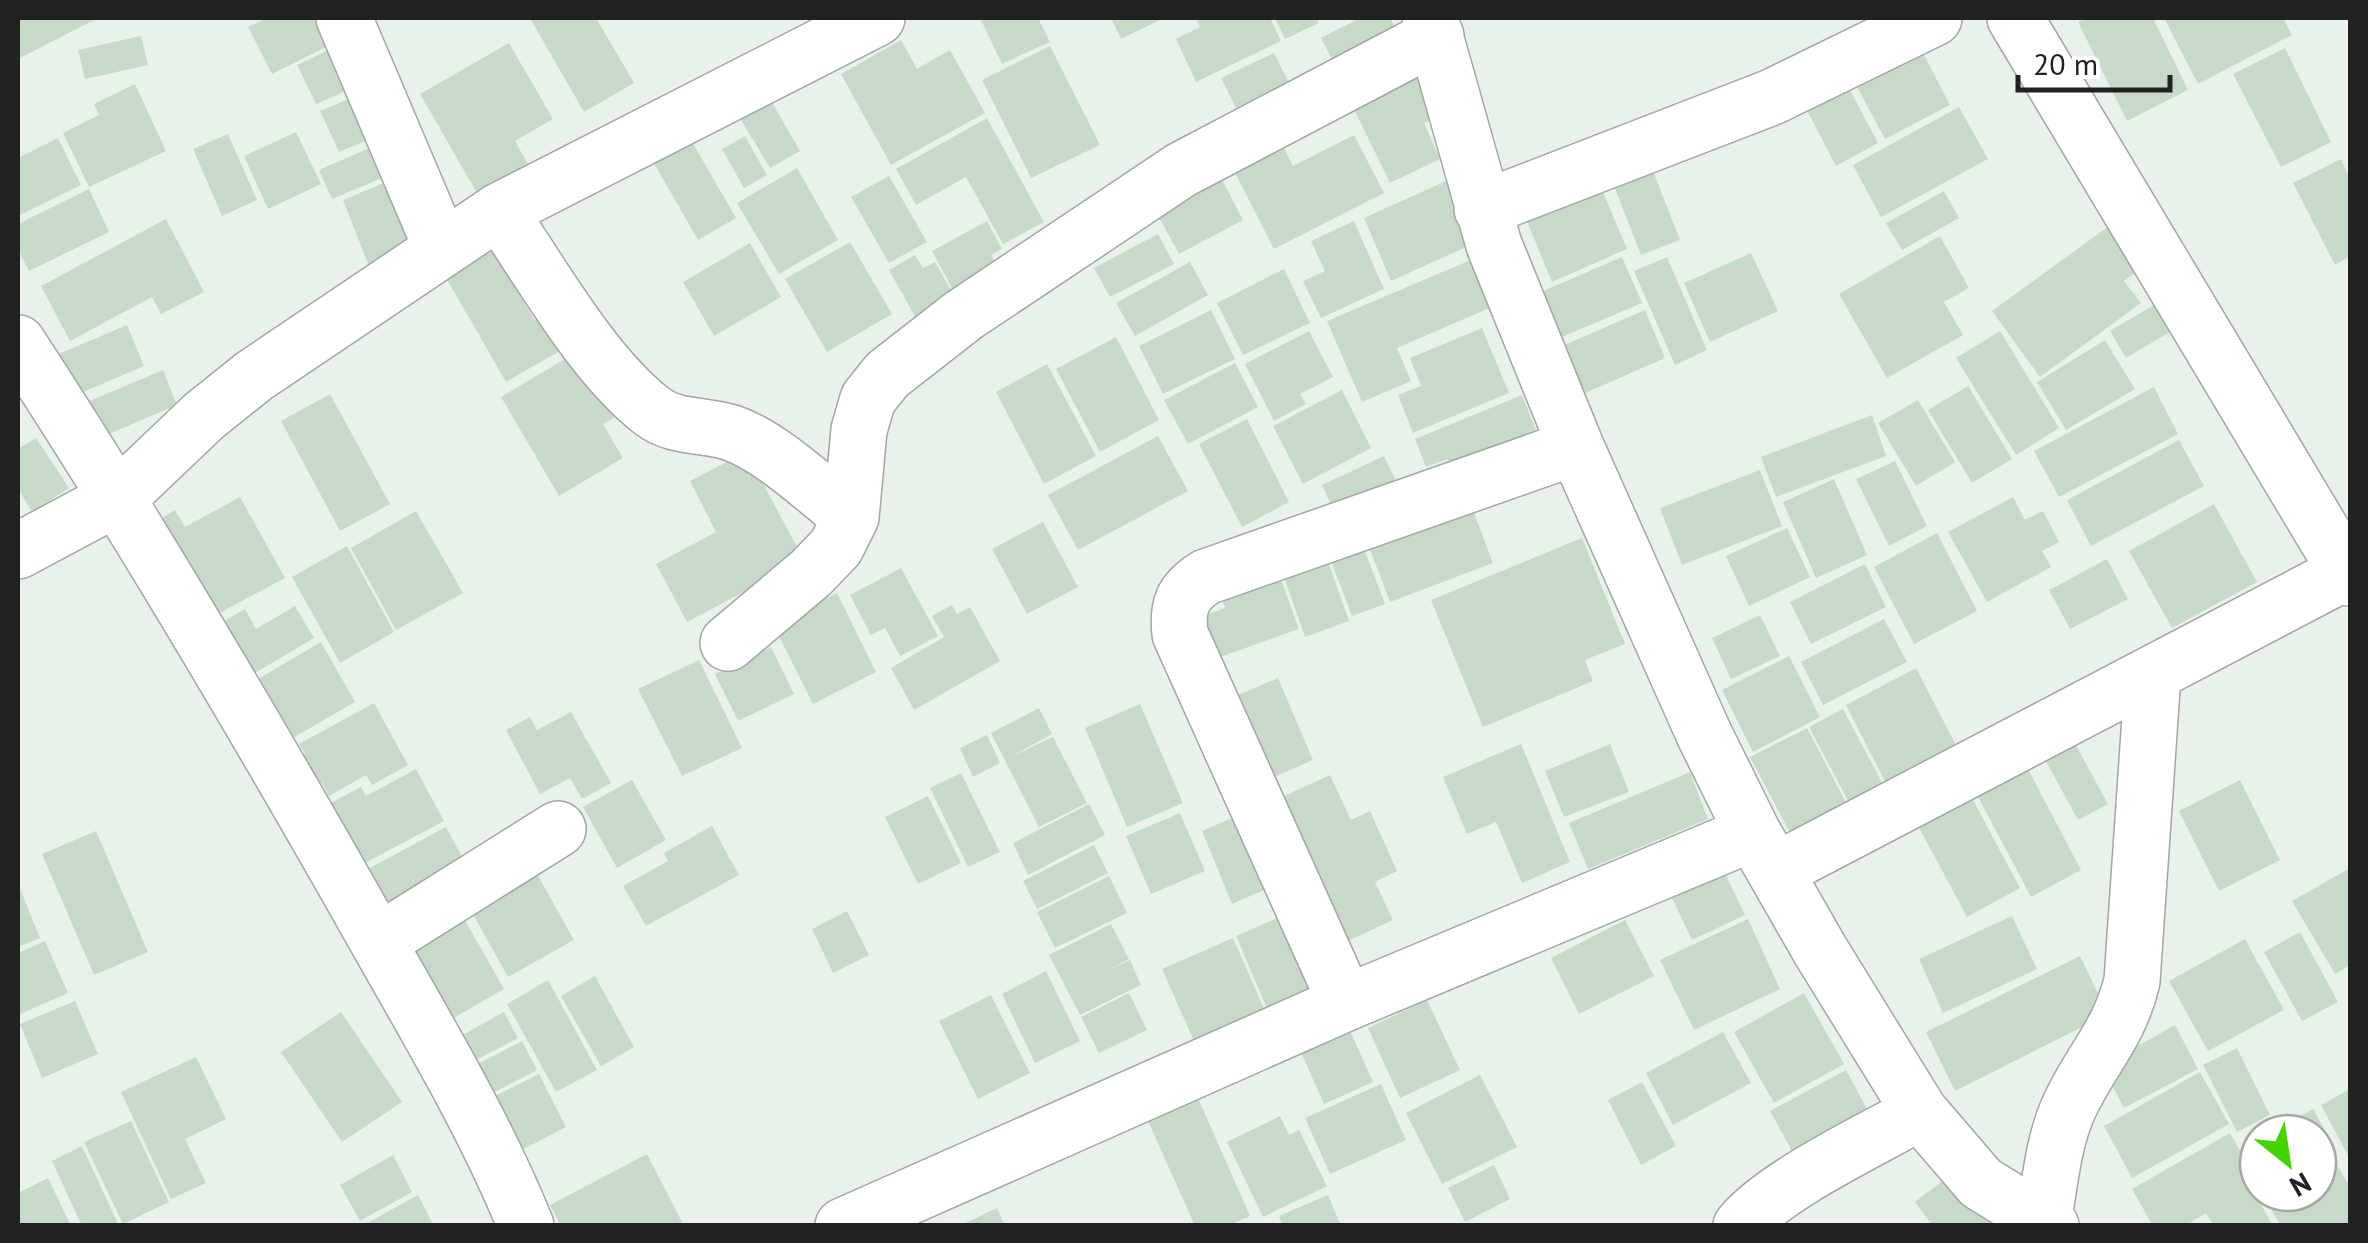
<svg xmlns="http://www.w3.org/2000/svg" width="2368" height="1243" viewBox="0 0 2368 1243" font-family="'PT Sans',sans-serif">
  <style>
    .building { fill: #c7dac9 }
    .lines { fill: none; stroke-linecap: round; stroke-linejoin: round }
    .minor-casing { stroke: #a5a5a5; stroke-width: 58 }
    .minor { stroke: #fff; stroke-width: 55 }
  </style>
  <rect width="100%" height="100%" fill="#e8f2eb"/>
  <!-- building -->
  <path class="building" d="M18,18H98L18,59Z
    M267,18H316L330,45L272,74L248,27Z
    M530,18H596L634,83L584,112Z
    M980,18H1038L1050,42L1002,64Z
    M1111,18H1164L1121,39Z
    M1196,18H1270L1281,41L1196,82L1176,39L1200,27Z
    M1275,18H1316L1319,23L1285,39Z
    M1360,18H1390L1405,47L1342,79L1321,38Z
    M2088,18H2153L2188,90L2127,121L2078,22Z
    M2164,18H2283L2292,35L2198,84Z
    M141,36L148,65L85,79L78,50Z
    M901,40L917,69L950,50L985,113L891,165L841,74Z
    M509,43L553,119L515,141L529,166L478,195L420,94Z
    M1050,46L1100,145L1031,178L982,80Z
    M2285,48L2331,142L2281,167L2233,74Z
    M331,49L350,89L316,104L297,65Z
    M1922,51L1950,105L1885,139L1856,85Z
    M1274,53L1289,83L1236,108L1221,78Z
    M1413,64L1438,117L1424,123L1440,159L1390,183L1347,95Z
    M1842,75L1878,143L1836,166L1800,97Z
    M135,84L166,151L89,187L63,133L99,115L94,104Z
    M353,97L370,139L339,152L320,111Z
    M769,97L800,151L770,168L738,115Z
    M1959,107L1988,159L1881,217L1853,165Z
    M987,118L1044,222L1003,244L966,177L916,205L896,169Z
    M686,131L736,218L698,240L648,153Z
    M296,132L321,184L268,209L244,156Z
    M1276,132L1293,166L1354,135L1384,193L1274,249L1227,157Z
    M228,134L257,200L222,216L193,149Z
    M745,136L767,175L744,188L722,149Z
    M58,138L81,185L18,216V158Z
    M376,145L389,175L332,199L319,170Z
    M2341,159L2350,179V256L2335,265L2293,183Z
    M1214,164L1243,220L1179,254L1149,199Z
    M797,168L838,240L779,274L737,203Z
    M1653,171L1680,240L1641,255L1614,186Z
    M889,176L927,242L889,263L851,197Z
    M391,180L421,255L372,274L343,200Z
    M1446,181L1473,244L1391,281L1364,218Z
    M1601,187L1627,249L1552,282L1526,219Z
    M89,189L109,232L29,271L18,249V224Z
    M1944,191L1959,218L1902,250L1886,223Z
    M166,219L204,292L161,314L152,297L70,341L41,286Z
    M987,221L1002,249L991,255L999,269L955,294L932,251Z
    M1354,221L1384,289L1321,318L1303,281L1325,271L1311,241Z
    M2109,226L2140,269L2124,281L2141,303L2040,377L1992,311Z
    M1158,234L1174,264L1110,297L1094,268Z
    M1940,236L1969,288L1944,302L1963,335L1887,378L1839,294Z
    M489,242L535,321L552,311L572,344L506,382L441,269Z
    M850,242L892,314L827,352L785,279Z
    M750,243L781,297L714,336L683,282Z
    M1751,253L1778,311L1710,342L1684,283Z
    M915,255L923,268L935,262L957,301L918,322L889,270Z
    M1622,257L1642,303L1562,337L1543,291Z
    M1667,257L1707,350L1675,365L1634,271Z
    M1473,259L1494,306L1397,348L1411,381L1362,402L1327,321Z
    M1190,262L1208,295L1135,336L1116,303Z
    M1284,269L1310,323L1243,355L1217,303Z
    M2169,296L2185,323L2126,358L2110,331Z
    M1211,310L1235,359L1163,394L1139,346Z
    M1645,310L1665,358L1583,394L1562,346Z
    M127,325L144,366L74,396L56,355Z
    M1482,328L1509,393L1413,433L1398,395L1421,386L1410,358Z
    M1309,331L1333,377L1300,394L1306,404L1274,421L1245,364Z
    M2000,331L2059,428L2016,455L1956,358Z
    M1116,337L1159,420L1100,452L1056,369Z
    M2105,340L2135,389L2066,430L2037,382Z
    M587,346L626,411L603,424L623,458L559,496L501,397Z
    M1235,363L1258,407L1188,444L1164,400Z
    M1047,364L1096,456L1044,484L996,392Z
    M163,370L177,405L95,440L80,405Z
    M1968,386L2012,459L1972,483L1928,410Z
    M2154,387L2178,434L2059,497L2034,451Z
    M1342,390L1371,448L1303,484L1273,426Z
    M330,394L390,504L340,531L281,421Z
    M1522,395L1542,446L1456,480L1448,459L1426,467L1415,439Z
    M1918,400L1955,462L1916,486L1878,423Z
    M1872,415L1886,456L1776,497L1761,457Z
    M1247,419L1289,502L1242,527L1199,444Z
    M1158,436L1188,491L1078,550L1048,495Z
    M36,438L69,488L32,512L18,488V449Z
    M2179,440L2204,486L2091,546L2067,500Z
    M746,452L804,560L687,622L656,564L716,532L690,481Z
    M1384,456L1403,496L1341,526L1322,485Z
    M1895,461L1927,526L1889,546L1856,479Z
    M1760,470L1782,526L1682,565L1660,508Z
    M1834,479L1867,555L1816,578L1783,502Z
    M240,497L285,578L201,623L148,526L175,510L185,527Z
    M2013,497L2025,520L2043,511L2059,542L2042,551L2051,567L1987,602L1948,532Z
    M1469,500L1493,563L1390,602L1366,539Z
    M2214,504L2257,582L2172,628L2129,551Z
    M416,511L463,593L396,630L351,548Z
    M1043,522L1078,587L1027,614L992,549Z
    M1787,528L1810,577L1749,606L1726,556Z
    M1937,533L1977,611L1914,644L1874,567Z
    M1582,538L1625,644L1585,660L1593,681L1483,727L1431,600Z
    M1361,541L1385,604L1352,616L1328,553Z
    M347,546L394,632L340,663L292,577Z
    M1325,553L1349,621L1305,637L1281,569Z
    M2107,559L2128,599L2070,629L2049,590Z
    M1865,564L1886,607L1811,644L1790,602Z
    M1276,566L1299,629L1209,661L1193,619L1225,608L1218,588Z
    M901,568L938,636L900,656L885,628L871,635L850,595Z
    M837,593L876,672L813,704L773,624Z
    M952,605L957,614L970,607L1000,661L914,710L891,668L944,637L932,616Z
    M295,606L314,638L233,686L203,634L245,609L256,629Z
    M1760,615L1780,656L1731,679L1712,638Z
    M1884,619L1907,662L1823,705L1801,662Z
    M321,642L355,702L279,746L244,687Z
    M771,647L794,694L738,721L715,674Z
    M1789,656L1820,717L1753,752L1722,690Z
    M699,660L742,748L682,776L638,689Z
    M1916,668L1962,757L1891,793L1846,705Z
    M1278,678L1313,760L1267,780L1231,698Z
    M374,703L408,765L372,785L366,775L329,796L322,783L303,794L286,763L305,753L299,744Z
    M1140,704L1183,803L1127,827L1085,728Z
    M1039,708L1052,734L1012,756L1053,737L1087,803L1039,827L991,733Z
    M1843,709L1888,794L1854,812L1809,727Z
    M571,712L611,783L582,799L570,778L540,794L506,730L530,717L537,730Z
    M2066,727L2108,804L2078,820L2036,743Z
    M1807,728L1851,812L1795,842L1750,757Z
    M987,735L1000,763L973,777L960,748Z
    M1521,744L1570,862L1522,883L1496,822L1467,834L1443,777Z
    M1610,744L1629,792L1564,817L1545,771Z
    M2018,750L2081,870L2031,897L1967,776Z
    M416,769L444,821L346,873L313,812L361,787L366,796Z
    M1690,772L1708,819L1588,869L1569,823Z
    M961,773L1000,852L968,867L930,788Z
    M1330,775L1351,820L1370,811L1397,871L1375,882L1393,920L1335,947L1271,802Z
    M632,780L666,840L617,868L583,807Z
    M2240,780L2280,860L2219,891L2179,811Z
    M1963,781L2020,888L1967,917L1909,809Z
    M928,796L961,863L918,884L885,817Z
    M1089,804L1105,835L1028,875L1013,843Z
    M1258,807L1289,879L1232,904L1202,831Z
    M1180,813L1205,871L1151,894L1126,836Z
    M712,826L739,875L646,926L623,886L668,861L664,853Z
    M446,827L473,877L370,914L351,878Z
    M96,831L148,952L94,975L42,854Z
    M1094,845L1108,873L1037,909L1023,881Z
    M531,863L574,940L508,977L465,900Z
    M2350,868V965L2335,974L2292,901Z
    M1724,871L1745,915L1692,940L1671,896Z
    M1109,876L1127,913L1055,948L1037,912Z
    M21,891L40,938L18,947V892Z
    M454,901L504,989L438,1027L388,938Z
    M1300,908L1331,980L1267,1008L1236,936Z
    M847,911L869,955L833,973L812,929Z
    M2012,916L2037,969L1943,1013L1919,959Z
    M1748,919L1780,989L1694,1030L1660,960Z
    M1625,920L1654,976L1579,1014L1551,958Z
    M1111,924L1129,959L1107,971L1130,960L1141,985L1080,1015L1049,955Z
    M2300,932L2338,1002L2302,1021L2264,952Z
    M1233,938L1265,1011L1194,1041L1162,969Z
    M2245,939L2284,1010L2208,1051L2169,981Z
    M45,941L68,993L18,1015V953Z
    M2080,956L2108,1014L1955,1091L1926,1032Z
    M1046,971L1080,1041L1035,1063L1002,994Z
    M595,976L634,1047L601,1066L561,996Z
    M548,980L597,1070L556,1092L507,1004Z
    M1129,993L1147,1030L1099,1053L1081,1017Z
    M1804,993L1844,1064L1774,1103L1734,1032Z
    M991,995L1030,1073L978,1099L939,1021Z
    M1427,1000L1460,1070L1400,1098L1368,1028Z
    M75,1001L98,1054L42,1078L20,1024Z
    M341,1012L402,1102L342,1142L281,1052Z
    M504,1012L518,1038L472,1062L459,1037Z
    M2175,1025L2198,1069L2124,1108L2102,1066Z
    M1349,1028L1373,1082L1324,1104L1300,1050Z
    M1723,1032L1751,1083L1673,1125L1646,1073Z
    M522,1041L537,1070L489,1095L474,1066Z
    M2237,1048L2270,1115L2237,1132L2203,1065Z
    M196,1057L226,1119L185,1139L206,1183L171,1199L121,1092Z
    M1846,1070L1874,1122L1798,1162L1770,1111Z
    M2200,1072L2229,1124L2132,1178L2104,1126Z
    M539,1074L566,1127L520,1151L491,1098Z
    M1480,1075L1517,1147L1442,1184L1406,1113Z
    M1642,1082L1676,1146L1641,1165L1608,1100Z
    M1381,1084L1406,1140L1330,1174L1305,1118Z
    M2350,1089V1159L2321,1105Z
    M1198,1098L1250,1216L1228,1226H1195L1148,1121Z
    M2313,1109L2335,1148L2318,1158V1133H2271Z
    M1280,1116L1289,1135L1299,1130L1327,1186L1263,1217L1227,1142Z
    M131,1121L169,1202L123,1224L84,1142Z
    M2230,1133L2258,1181L2252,1188L2273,1226H2214L2206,1213L2185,1226H2153L2132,1189Z
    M82,1146L119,1226H82L52,1161Z
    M647,1154L684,1226H561L550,1205Z
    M393,1155L412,1192L360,1221L340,1185Z
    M2333,1158L2350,1187V1226H2281L2265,1199L2275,1193H2318V1167Z
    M1494,1165L1510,1199L1465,1222L1448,1188Z
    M1954,1172L1995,1226H1933L1915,1202Z
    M48,1178L71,1226H18V1193Z
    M418,1195L434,1226H362Z
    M1328,1195L1341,1226H1283L1279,1216Z
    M997,1208L1005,1226H959Z"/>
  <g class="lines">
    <!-- minor casing -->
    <g class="minor-casing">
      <path id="minor" d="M344,18L442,249
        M1430,18L1494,245L1576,447L1704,734L1753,833L1820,950L1920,1112L1981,1183L2051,1226
        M2015,18L2350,578
        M1482,209L1772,97L1934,18
        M499,211C542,274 592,364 652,411C675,429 706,424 732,433C772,447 817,491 851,517
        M18,343C137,525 248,713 356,903C415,1009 480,1113 526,1226
        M18,551L119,497L204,416L254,376L499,211L877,18
        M728,643L811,573L836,547L851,517L859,430L868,399L887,375L964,315L1181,170L1436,36
        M1775,871L2350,570
        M378,942L558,829
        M1346,1003L1180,634C1177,606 1182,592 1206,577L1576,447
        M2043,1222C2050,1184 2053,1142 2069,1107C2091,1059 2119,1035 2132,981L2153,674
        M843,1226L1346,1003L1753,833
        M1741,1226C1776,1184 1870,1141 1920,1112"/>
    </g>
    <!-- minor -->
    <use href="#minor" class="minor"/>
  </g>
  <!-- border -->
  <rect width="2368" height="1243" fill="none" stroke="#212121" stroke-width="40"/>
  <!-- north arrow -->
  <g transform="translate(2288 1163) rotate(150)"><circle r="48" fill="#ffffff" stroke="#a6a6a6" stroke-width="2.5"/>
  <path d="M0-8L18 38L0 25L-18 38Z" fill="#43d300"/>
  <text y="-15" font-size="28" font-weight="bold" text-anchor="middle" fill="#212121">N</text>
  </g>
  <!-- scale -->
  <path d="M2018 75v15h152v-15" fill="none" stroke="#212121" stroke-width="5"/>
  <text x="2033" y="75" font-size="30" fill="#212121" stroke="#ffffff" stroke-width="8" paint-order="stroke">20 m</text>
</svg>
